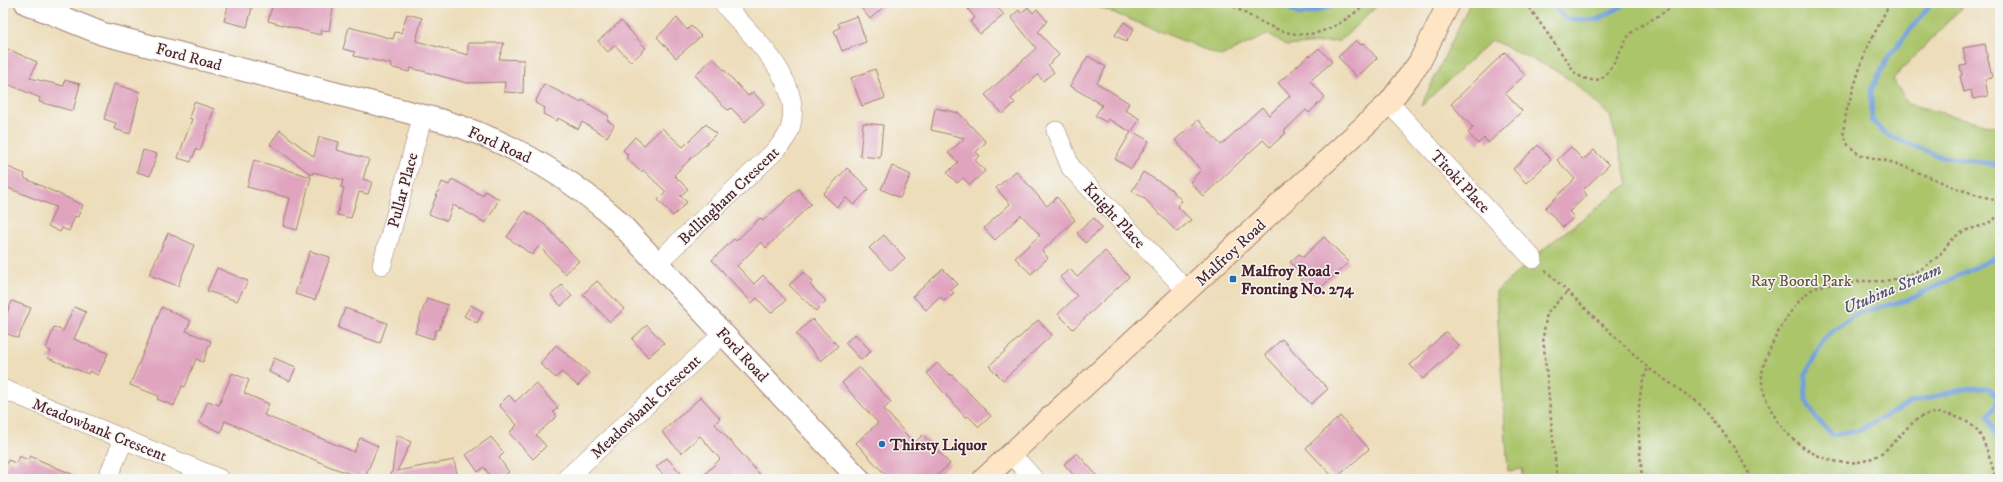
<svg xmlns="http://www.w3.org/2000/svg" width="2003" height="482" viewBox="0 0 2003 482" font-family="'IM FELL DW Pica',serif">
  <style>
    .green { fill: #abc56b; stroke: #7a724b }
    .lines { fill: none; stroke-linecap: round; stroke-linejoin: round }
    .stream { stroke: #72a0da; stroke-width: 5 }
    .building { fill: #e0a4bf }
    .minor-casing { stroke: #9c7e72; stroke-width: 20 }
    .tertiary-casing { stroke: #9c7e72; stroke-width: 24 }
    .secondary-casing { stroke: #9c7e72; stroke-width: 24 }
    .path { stroke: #9c7e72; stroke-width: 2.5; stroke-dasharray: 3 3; stroke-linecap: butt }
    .minor { stroke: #fff; stroke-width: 19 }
    .tertiary { stroke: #fff; stroke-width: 22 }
    .secondary { stroke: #fee5c5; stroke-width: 22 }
    .poi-dot { fill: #1f6fb2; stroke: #f6f6f2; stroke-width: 1.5 }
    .labels { text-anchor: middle; stroke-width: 3; stroke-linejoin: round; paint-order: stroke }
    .street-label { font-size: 16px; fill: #4a1f2b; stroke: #f6f6f2 }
    .poi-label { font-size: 16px; font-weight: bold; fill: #4a1f2b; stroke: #f6f6f2; text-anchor: start }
    .park-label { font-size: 16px; fill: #67513e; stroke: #f6f6f2 }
    .water-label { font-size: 17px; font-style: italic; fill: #5a5371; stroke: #f6f6f2 }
  </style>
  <rect width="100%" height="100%" fill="#f6f6f2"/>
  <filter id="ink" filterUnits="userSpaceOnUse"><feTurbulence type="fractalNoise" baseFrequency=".025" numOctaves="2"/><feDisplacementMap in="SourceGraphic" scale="8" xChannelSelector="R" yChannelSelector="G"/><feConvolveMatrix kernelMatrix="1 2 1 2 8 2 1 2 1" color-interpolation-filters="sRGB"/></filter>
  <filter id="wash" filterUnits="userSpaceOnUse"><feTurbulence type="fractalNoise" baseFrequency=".012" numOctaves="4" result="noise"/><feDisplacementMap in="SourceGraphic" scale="16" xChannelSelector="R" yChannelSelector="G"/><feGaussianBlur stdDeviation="0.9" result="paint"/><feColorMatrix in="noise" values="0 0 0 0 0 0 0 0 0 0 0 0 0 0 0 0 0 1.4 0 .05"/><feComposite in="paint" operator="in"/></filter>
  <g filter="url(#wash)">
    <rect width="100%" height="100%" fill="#edddba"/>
    <!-- green -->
    <path class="green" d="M1089,3H1380L1340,41L1287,46L1269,34L1221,56Z
      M1470,3H1966L1893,79L1908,104L2000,128V479H1522L1523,469L1508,471L1496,291L1552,242L1628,184L1610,116L1579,87L1557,71L1492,40L1421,106Z"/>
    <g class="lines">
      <!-- stream -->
      <path class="stream" d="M1281,3L1300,15L1326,8L1335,3
        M1552,3L1565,19L1596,20L1628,3
        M1932,3L1889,56L1871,90L1872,120L1885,134L1939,156L2000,165
        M2000,255L1910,299L1859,313L1837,327L1823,340L1805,376L1806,400L1816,418L1833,435L1858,431L1912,402L1968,388H1989L1997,395V405L1988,417L2000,444"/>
    </g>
    <g id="blocks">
      <!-- building -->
      <path class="building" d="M229,3L252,8L247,27L224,21Z
        M273,3H334L329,31L321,30L320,35L268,21Z
        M857,3H888L870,19Z
        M975,3H994L1004,15L980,34L970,22L975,18L968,9Z
        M1028,7L1033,13L1037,9L1047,21L1038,32L1059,55L1048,65L1054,72L1043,81L1038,75L1011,99L1015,103L1003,114L985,95L1036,48L1011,17L1019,10L1021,13Z
        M407,14L422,18L416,41L468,55V43H504L499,59L524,60L523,93L504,92L505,82L467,83L411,68L409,72L390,67L391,64L354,56L355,52L343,49L349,27L393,39L395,32L401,33Z
        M857,16L866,42L842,51L834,31L840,27L838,23Z
        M677,18L687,30L691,26L701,36L676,58L657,37Z
        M621,21L646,48L631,62L615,45L608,52L598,41Z
        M1124,22L1134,29L1126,42L1115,35Z
        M1356,40L1361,45L1363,43L1377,58L1357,77L1338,57Z
        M1985,44L1992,78L1985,79L1988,96L1973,99L1971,90L1964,92L1960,76L1962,75L1960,66L1967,65L1963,48Z
        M3,47L37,62L30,78L64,86L65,80L80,84L73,111L39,102L40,98L3,82Z
        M1319,48L1332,62L1310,81L1325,97L1309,113L1306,110L1284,131L1286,133L1270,147L1263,140L1203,196L1190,182L1201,170L1175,140L1198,120L1221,145L1262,107L1269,115L1290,96L1278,83L1309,55L1310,56Z
        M1505,52L1525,75L1505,93L1522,111L1488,143L1484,138L1478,144L1468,133L1473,128L1451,104Z
        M1088,56L1106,67L1097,83L1129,103L1125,110L1140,119L1132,131L1149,141L1131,169L1115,159L1131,132L1108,119L1106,122L1095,116L1102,105L1070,86Z
        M713,58L748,96L753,92L764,104L745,122L731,108L728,110L723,106L695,75Z
        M875,69L885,98L862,106L851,78Z
        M114,84L140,92L130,134L114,129L116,123L104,119Z
        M544,84L580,102L582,100L609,116L607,120L614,125L607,137L582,122L578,129L558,118L557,121L543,114L545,108L535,103Z
        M194,102L214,109L200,151L196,149L191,162L178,158L192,119L189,118Z
        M935,108L959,113L986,142L976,152L980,156L975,160L985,171L970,185L963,178L957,183L947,173L958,162L948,153L965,138L931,130Z
        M863,123L883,125L880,158L860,156Z
        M706,124L716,134L674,175L688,189L680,196L687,202L673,216L658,200L666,192L643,170L641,172L626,158L628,155L623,150L635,137L644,145L662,128L683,147Z
        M280,130L314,157L319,137L339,142L337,150L369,159L363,179L372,182L368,194L359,192L351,218L337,215L344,188L341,187L343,180L313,172L312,175L270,144Z
        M1538,145L1551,160L1526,183L1513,169Z
        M1571,147L1583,160L1594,150L1609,165L1583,190L1587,195L1569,212L1574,217L1563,227L1545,208L1575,179L1557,160Z
        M143,150L157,154L150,176L137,172Z
        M254,160L311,177L297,230L283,226L290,198L247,187Z
        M3,165L25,174L24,178L83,205L78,217L75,216L69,231L62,228L60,232L48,226L56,207L3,186Z
        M892,166L911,175L900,198L881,189Z
        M847,168L869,189L854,205L846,198L837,207L823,194Z
        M1016,171L1047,206L1057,197L1075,220L1042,251L1048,258L1031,274L1015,258L1040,235L1021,215L995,240L984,228L1010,204L996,188Z
        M1143,172L1171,189L1182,201L1177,206L1191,220L1177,232L1144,198L1132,191Z
        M452,179L483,196L485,191L499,199L486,223L453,205L447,221L429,214L442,182L449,185Z
        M798,189L811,204L766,248L761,242L737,266L754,284L763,275L786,300L771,313L757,298L752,303L712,260L734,239L736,241L760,218L763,221Z
        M525,211L544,224L579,261L565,274L539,246L532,255L507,237Z
        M1094,218L1102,228L1085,243L1077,233Z
        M168,233L194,245L178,286L149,275Z
        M884,235L905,258L891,271L869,248Z
        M1324,237L1349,262L1314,294L1301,280L1304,277L1290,262L1299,254L1303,257Z
        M310,251L330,257L315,300L295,294Z
        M1105,251L1129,277L1073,329L1058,314L1077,296L1060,277L1070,269L1077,277Z
        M217,268L248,281L237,301L207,291Z
        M943,269L958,284L951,290L954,293L944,301L940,296L926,310L913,296Z
        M804,272L813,282L810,285L826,301L816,311L789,285Z
        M597,281L624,309L610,322L583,294Z
        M562,285L572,296L561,306L551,295Z
        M427,298L448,305L439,330H436L433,339L415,333Z
        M12,301L31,308L18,338L3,332V323Z
        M471,305L483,312L477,323L464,316Z
        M74,307L86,312L74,339L108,353L98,375L89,371L88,374L48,358L51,351L46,349L54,327L63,331Z
        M162,307L191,321L186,331L211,341L203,362L196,359L185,387L182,386L174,406L157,399L159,396L130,385Z
        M345,308L387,323L380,343L338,328Z
        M812,319L838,346L821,361L796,334Z
        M1038,320L1052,335L1003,380L989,366Z
        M647,325L664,343L648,357L632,339Z
        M1446,332L1459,346L1423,379L1410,365Z
        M855,334L871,351L861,360L845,343Z
        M1282,339L1328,389L1311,404L1265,355Z
        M556,345L589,373L578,386L561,372L556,378L540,364Z
        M274,358L296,367L290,381L269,372Z
        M937,363L950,375L951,374L991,416L979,427L968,416L966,418L927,373Z
        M859,367L891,402L884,409L914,443L923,435L950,464L933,479H889L856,443L878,423L842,383Z
        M232,373L249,380L244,393L269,404L264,415L354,452L360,438L378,446L366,475L361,473L359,477L331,467L225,421L221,432L199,423L208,401L219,405Z
        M536,383L558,408L553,412L557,416L536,435L546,446L533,459L509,433L517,425L499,405L509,395L515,402Z
        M701,397L720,418L715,424L764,479H700L720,459L700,436L681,453L662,432Z
        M1340,416L1369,449L1335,479L1306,448Z
        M397,435L411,442L397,471L454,460L458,479H390V473L392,472Z
        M491,437L504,453L499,458L509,472L499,479H492L484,467L478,472L466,455Z
        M1077,453L1100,479H1077L1064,464Z
        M19,456L28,460L30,456L83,479H14L3,474L8,460L16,463Z
        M667,458L686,479H667L656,467Z"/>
    </g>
  </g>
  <g filter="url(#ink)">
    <use href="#blocks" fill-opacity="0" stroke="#9c7e72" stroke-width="1"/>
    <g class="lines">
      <!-- minor casing -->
      <g class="minor-casing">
        <path id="minor" d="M1389,103L1533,259
          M1056,131L1071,168L1187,291
          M658,262L775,151C780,145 788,137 790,129C805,81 751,36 723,3
          M382,265L423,115
          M3,389L220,479
          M1011,454L1034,479
          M107,479L124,439
          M566,479L724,333"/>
      </g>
      <!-- tertiary casing -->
      <g class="tertiary-casing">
        <path id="tertiary" d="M26,3L103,34L443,121C507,140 563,173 614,217L859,479"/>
      </g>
      <!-- secondary casing -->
      <g class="secondary-casing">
        <path id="secondary" d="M984,479L1389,103L1419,63L1449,3"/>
      </g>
      <!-- path -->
      <path class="path" d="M1228,3C1286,38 1311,51 1367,3
        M1526,3L1576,74C1582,78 1592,82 1600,79C1610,75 1623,45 1629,35C1642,22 1662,17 1675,3
        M1890,3L1865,52L1847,109L1843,132L1848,145L1860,155L1895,163L1958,189L1995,200L1999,207V214C1990,227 1972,226 1959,234C1951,239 1947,246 1941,253C1929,267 1908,277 1890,280C1881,282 1871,281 1861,281C1855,282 1848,284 1842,284C1832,285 1822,284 1813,289C1793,300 1765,351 1762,374C1761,385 1764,395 1769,405C1786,446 1838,479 1880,454C1896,444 1905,426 1921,417C1936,407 1970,418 1979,433C1985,443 1994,468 1995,479
        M1545,270L1648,368L1696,401L1710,414L1739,455L1752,479
        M1557,479L1543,337L1547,313L1567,292
        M1642,479C1640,446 1633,398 1648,368"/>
      <!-- minor -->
      <use href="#minor" class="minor"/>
      <!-- tertiary -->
      <use href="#tertiary" class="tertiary"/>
      <!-- secondary -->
      <use href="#secondary" class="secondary"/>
    </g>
  </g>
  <!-- markers -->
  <g class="poi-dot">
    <rect x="1229" y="275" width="8" height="8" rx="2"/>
    <circle cx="882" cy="444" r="4"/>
  </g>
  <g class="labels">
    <!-- street labels -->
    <g class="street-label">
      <text transform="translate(189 56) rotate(15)" y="6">Ford Road</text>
      <text transform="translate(500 144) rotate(24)" y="6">Ford Road</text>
      <text transform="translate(1461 181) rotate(47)" y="6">Titoki Place</text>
      <text transform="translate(402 190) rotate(-75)" y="6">Pullar Place</text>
      <text transform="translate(728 195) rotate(-44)" y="6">Bellingham Crescent</text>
      <text transform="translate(1115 215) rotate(47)" y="6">Knight Place</text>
      <text transform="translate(1230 252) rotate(-43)" y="6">Malfroy Road</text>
      <text transform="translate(743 354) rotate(47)" y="6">Ford Road</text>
      <text transform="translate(645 406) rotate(-43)" y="6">Meadowbank Crescent</text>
      <text transform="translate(100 429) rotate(22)" y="6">Meadowbank Crescent</text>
    </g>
    <!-- poi labels -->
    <g class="poi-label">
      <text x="1241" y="276">Malfroy Road -<tspan x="1241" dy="18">Fronting No. 274</tspan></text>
      <text x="890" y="450">Thirsty Liquor</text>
    </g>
    <!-- park labels -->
    <g class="park-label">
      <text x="1801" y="286">Ray Boord Park</text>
    </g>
    <!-- water labels -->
    <g class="water-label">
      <text transform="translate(1892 288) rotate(-23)" y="6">Utuhina Stream</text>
    </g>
  </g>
  <!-- margin -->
  <rect width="2003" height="482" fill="none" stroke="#f6f6f2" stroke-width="16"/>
</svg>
